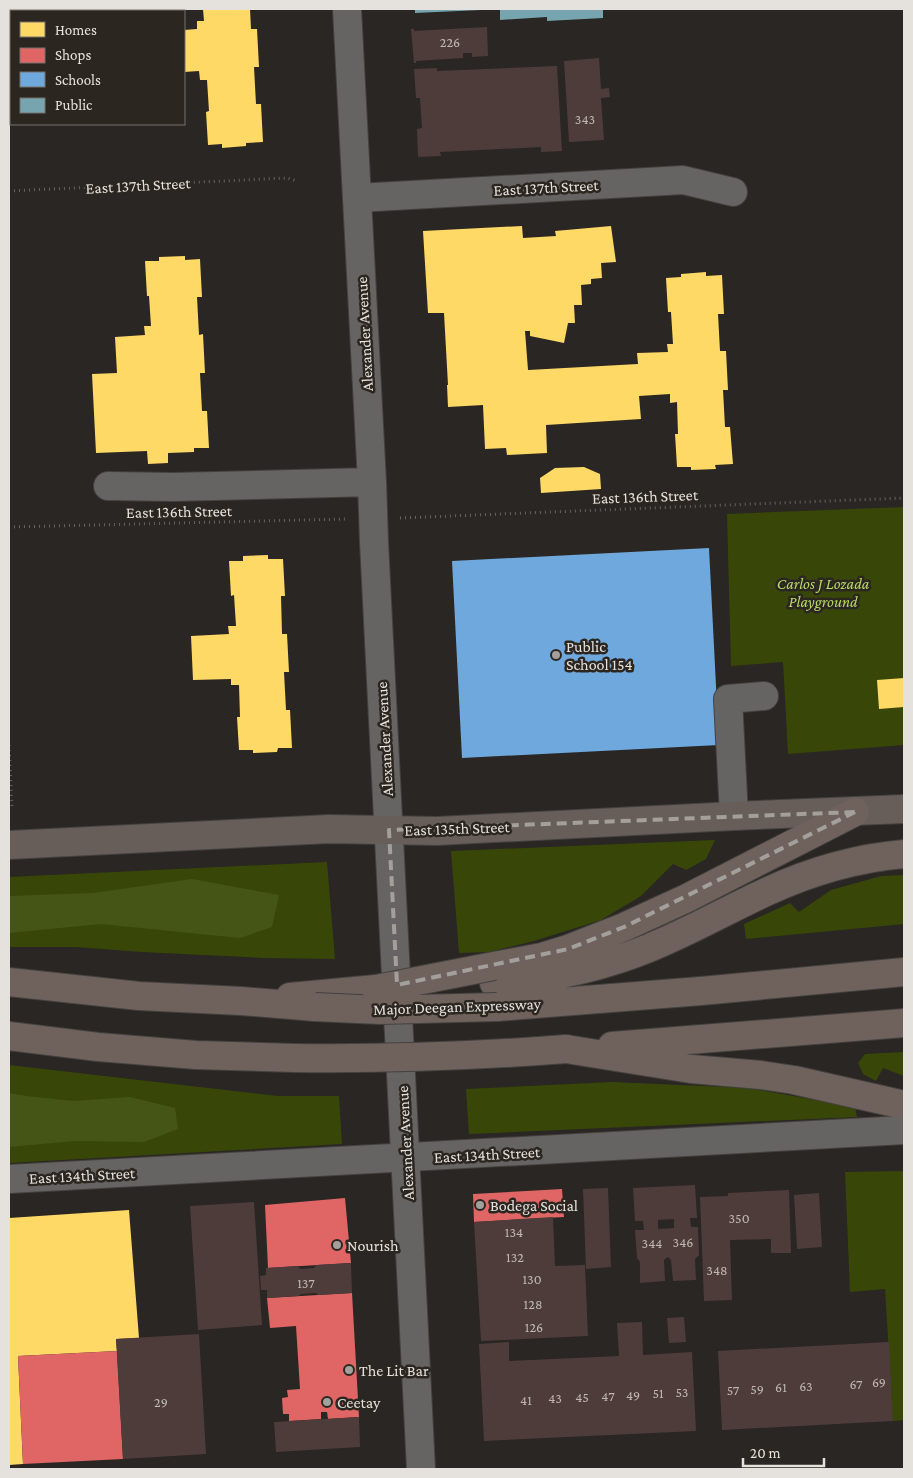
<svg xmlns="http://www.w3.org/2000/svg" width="913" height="1478" viewBox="0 0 913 1478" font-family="'Crimson Pro',serif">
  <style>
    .green { fill: #384708 }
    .forest { fill: #445515 }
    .homes { fill: #ffd966 }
    .shops { fill: #e06666 }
    .schools { fill: #6fa8dc }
    .public { fill: #76a5af }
    .building { fill: #4e3c3b; fill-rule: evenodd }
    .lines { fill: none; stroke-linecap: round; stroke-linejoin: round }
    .minor-casing { stroke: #44413f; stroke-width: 30 }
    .major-casing { stroke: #44413f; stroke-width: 30 }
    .highway-casing { stroke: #44413f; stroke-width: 30 }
    .path { stroke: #666361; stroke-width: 3; stroke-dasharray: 1 4; stroke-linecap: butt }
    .minor { stroke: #666462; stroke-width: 28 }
    .major { stroke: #675e5a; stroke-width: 28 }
    .highway { stroke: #6f625c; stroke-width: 28 }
    .highway-bridge-casing { stroke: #44413f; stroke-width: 30; stroke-linecap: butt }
    .highway-bridge { stroke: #6f625c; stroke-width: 28 }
    .marked { fill: none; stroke: #a3a09c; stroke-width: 4; stroke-dasharray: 10 6; stroke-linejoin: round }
    .poi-dot { fill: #a3a09c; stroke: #2c2620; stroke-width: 2 }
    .labels { text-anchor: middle; stroke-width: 5; stroke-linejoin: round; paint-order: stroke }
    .number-label { font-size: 14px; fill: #bfb8b4 }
    .street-label { font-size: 16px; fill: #e5e1dd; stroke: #2c2620 }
    .park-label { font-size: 16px; font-style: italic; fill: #b5da62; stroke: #2c2620 }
    .poi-label { font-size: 16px; fill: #e5e1dd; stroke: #2c2620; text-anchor: start }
  </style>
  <rect width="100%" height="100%" fill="#292623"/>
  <!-- green -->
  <path class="green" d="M904,507V745L788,754L783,662L731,666L727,514Z
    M715,840L706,859L686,870L673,864L641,896L601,920L534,941L489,952L459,953L451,851Z
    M327,862L335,959L264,958L142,952L75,947H9V877Z
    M904,875V924L746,939L744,924L790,903L799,912L831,890L881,876Z
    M904,1052V1076L883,1068L876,1081L863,1074L858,1063L865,1054Z
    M9,1065L278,1096H339L342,1144L9,1163Z
    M612,1082L748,1088L855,1107L857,1117L469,1134L466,1089Z
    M904,1171V1420L893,1421L885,1289L850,1292L845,1172Z"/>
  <!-- forest -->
  <path class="forest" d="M192,879L279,895L272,927L240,938L101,924L9,933V896L93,893Z
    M9,1093L26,1096L74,1101L130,1097L175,1108L178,1129L144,1142L74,1141L9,1147Z"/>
  <!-- homes -->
  <path class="homes" d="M203,9H250L251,29H257L259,67H254L256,104H261L263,142L246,143V146L222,148V144L208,145L206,112L209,111L207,80H200L199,71L184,72V30L197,29V21H204Z
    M522,226L523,238L556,236L555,231L611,226L616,262L601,263L602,278L591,279V284L581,285L582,305H574L575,323H568L564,343L530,336V331H525L528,370L638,364L637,353L668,352L667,344H673L671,312H668L666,278L681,277V274L706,272V276L722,275L724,314H718L720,351H726L728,390H723L725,427H730L733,464L715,465L716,469L691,470V467H677L675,434H678L677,402L670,403V394L639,396L641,419L546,425L547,453L507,455L506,448L485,449L483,405L448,407L447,385H448L444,313H428L423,231Z
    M185,256V260L200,259L202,297H197L199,335L203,334L205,373H200L202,411H207L209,448H194V452L168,453V463L148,464L147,451L96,453L92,374L117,373L115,337L145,335L144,326H151L149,296H147L145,261H159V257Z
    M584,467L600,474L601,489L541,493L540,478L555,468Z
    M268,555V559H283L285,596H281L282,634H287L289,672H284L286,710H290L292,748H278L277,752L253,753V750H239L237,717H240L239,685H231V679L193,680L191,636L229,634L228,626H236L234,595L231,596L229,561H243V556Z
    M904,678V707L879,709L877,680Z
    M129,1210L139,1338L116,1339L117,1351L18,1356L23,1464L9,1465V1218Z"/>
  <!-- shops -->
  <path class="shops" d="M562,1189L564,1217L474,1222L473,1194Z
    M345,1198L351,1263L268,1268L265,1205Z
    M352,1293L359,1417L328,1419L327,1412H321V1419L289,1421V1414H283L282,1398L288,1397L287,1390L300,1389L296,1326L270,1328L267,1298Z
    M117,1351L123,1459L23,1464L18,1356Z"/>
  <!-- schools -->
  <path class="schools" d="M709,548L719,745L462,758L452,561Z"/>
  <!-- public -->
  <path class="public" d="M415,9H481V10L415,13Z
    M500,9H603V18L547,21V17L500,20Z"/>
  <!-- building -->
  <path class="building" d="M487,27L488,56L472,57V53H463V58L416,61V63H414L411,29H414V31Z
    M599,58L601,89L609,88L610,97L601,98L604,140L569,142L564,61Z
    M557,66L562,151L541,152V147L440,152L441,156L418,157L417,129L422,128L420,98H416L414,69L437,68V71Z
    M695,1185L697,1218H690L691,1227H698L699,1255L695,1259L696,1280L673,1281L671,1260L668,1257L664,1260L665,1281L640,1283V1262L637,1258L635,1230H644L643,1221H635L633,1188ZM674,1219V1228L658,1229V1220Z
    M608,1188L611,1267L586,1269L583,1189Z
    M789,1190L791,1253H771V1239L730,1240L732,1300L704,1301L700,1197L728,1196V1193Z
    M819,1193L822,1247L797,1249L794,1195Z
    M254,1202L262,1325L198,1330L190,1206Z
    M553,1217L555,1266L585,1265L588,1336L481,1341L474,1222Z
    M351,1263L352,1293L318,1295L316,1293L302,1294L298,1296L267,1298V1290H261L260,1276L266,1275V1268L296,1266L301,1269L314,1268L316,1265Z
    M684,1317L686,1342L669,1343L667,1318Z
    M642,1322L643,1355L692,1352L696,1431L484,1441L479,1344L509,1342V1361L619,1356L617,1323Z
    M199,1334L206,1454L123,1459L116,1339Z
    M889,1342L893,1421L722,1430L718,1351Z
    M359,1417L360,1447L276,1452L274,1422Z"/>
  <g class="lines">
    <!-- minor casing -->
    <g class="minor-casing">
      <path id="minor" d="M347,9L372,482L374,542L421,1469
        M357,198L683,180L733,192
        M108,486L174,487L372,482
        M734,816L728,699L764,696
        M9,1179L904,1130"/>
    </g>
    <!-- major casing -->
    <g class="major-casing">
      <path id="major" d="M9,845L329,829L437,831L734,816L904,809"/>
    </g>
    <!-- highway casing -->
    <g class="highway-casing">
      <path id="highway" d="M494,966L542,957L568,949L624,927L685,899L855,812
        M9,982L139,996L241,1001L315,1007
        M494,983C548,979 600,968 649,948C689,932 727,910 766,892C809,872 857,858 904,854
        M290,997L376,989
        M497,1007L701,991L904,972
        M9,1036L98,1047L196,1055L295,1058
        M612,1046L904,1023
        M566,1049L691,1069L761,1075L794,1080L904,1105"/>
    </g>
    <!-- path -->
    <path class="path" d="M9,191L287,178L297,181
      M400,518L904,498
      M9,527L346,519
      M9,745L12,806"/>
    <!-- minor -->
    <use href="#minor" class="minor"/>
    <!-- major -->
    <use href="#major" class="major"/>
    <!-- highway -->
    <use href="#highway" class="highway"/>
    <!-- highway-bridge casing -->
    <g class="highway-bridge-casing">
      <path id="highway-bridge" d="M376,989L494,966
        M315,1007L380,1010L497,1007
        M295,1058C386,1059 476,1056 566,1049"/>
    </g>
    <!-- highway-bridge -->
    <use href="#highway-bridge" class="highway-bridge"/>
  </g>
  <!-- marked area -->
  <path class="marked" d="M855,812L624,927L568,949L397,985L389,830Z"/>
  <!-- markers -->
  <g class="poi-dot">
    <circle cx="556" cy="655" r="5"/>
    <circle cx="480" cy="1205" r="5"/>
    <circle cx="337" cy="1245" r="5"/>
    <circle cx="349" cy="1370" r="5"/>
    <circle cx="327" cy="1402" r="5"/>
  </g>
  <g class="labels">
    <!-- number labels -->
    <g class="number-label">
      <text x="450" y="47">226</text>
      <text x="585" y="124">343</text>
      <text x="739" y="1223">350</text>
      <text x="514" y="1237">134</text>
      <text x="683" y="1247">346</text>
      <text x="652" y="1248">344</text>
      <text x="515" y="1262">132</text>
      <text x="717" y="1275">348</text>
      <text x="532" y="1284">130</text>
      <text x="306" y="1288">137</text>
      <text x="533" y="1309">128</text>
      <text x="534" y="1332">126</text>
      <text x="879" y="1387">69</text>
      <text x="856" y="1389">67</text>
      <text x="806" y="1391">63</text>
      <text x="781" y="1392">61</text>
      <text x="757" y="1394">59</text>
      <text x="733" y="1395">57</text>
      <text x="682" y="1397">53</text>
      <text x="658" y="1398">51</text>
      <text x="633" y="1400">49</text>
      <text x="608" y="1401">47</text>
      <text x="582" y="1402">45</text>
      <text x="555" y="1403">43</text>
      <text x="526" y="1405">41</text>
      <text x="161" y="1407">29</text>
    </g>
    <!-- street labels -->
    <g class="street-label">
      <text transform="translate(138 185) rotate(-3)" y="6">East 137th Street</text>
      <text transform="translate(546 187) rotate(-3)" y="6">East 137th Street</text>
      <text transform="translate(364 334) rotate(-93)" y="6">Alexander Avenue</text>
      <text transform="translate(645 496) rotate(-2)" y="6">East 136th Street</text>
      <text transform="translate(179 511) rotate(-1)" y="6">East 136th Street</text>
      <text transform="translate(384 739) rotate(-93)" y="6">Alexander Avenue</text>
      <text transform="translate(457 828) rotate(-2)" y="6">East 135th Street</text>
      <text transform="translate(457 1006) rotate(-2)" y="6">Major Deegan Expressway</text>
      <text transform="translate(405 1143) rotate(-93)" y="6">Alexander Avenue</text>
      <text transform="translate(487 1154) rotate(-3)" y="6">East 134th Street</text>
      <text transform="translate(82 1175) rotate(-3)" y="6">East 134th Street</text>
    </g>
    <!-- park labels -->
    <g class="park-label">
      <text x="823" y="589">Carlos J Lozada<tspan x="823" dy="18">Playground</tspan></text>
    </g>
    <!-- poi labels -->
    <g class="poi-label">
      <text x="566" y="652">Public<tspan x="566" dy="18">School 154</tspan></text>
      <text x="490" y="1211">Bodega Social</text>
      <text x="347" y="1251">Nourish</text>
      <text x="359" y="1376">The Lit Bar</text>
      <text x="337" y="1408">Ceetay</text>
    </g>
  </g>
  <!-- border -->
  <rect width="913" height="1478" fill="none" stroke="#e5e1dd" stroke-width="20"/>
  <!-- legend -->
  <rect x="10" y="10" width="175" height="115" fill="#2c2620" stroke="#76716c"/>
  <rect x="20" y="22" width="25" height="15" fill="#ffd966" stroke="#76716c"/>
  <text x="55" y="35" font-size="15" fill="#e5e1dd">Homes</text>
  <rect x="20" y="48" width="25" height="15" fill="#e06666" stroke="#76716c"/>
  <text x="55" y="60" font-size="15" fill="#e5e1dd">Shops</text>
  <rect x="20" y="72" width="25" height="15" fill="#6fa8dc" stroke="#76716c"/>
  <text x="55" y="85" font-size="15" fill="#e5e1dd">Schools</text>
  <rect x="20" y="98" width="25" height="15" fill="#76a5af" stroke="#76716c"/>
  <text x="55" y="110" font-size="15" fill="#e5e1dd">Public</text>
  <!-- scale -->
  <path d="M743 1458v8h81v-8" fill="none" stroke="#e5e1dd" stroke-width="2.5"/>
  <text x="750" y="1458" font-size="15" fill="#e5e1dd" stroke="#2c2620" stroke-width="4" paint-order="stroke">20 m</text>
</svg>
